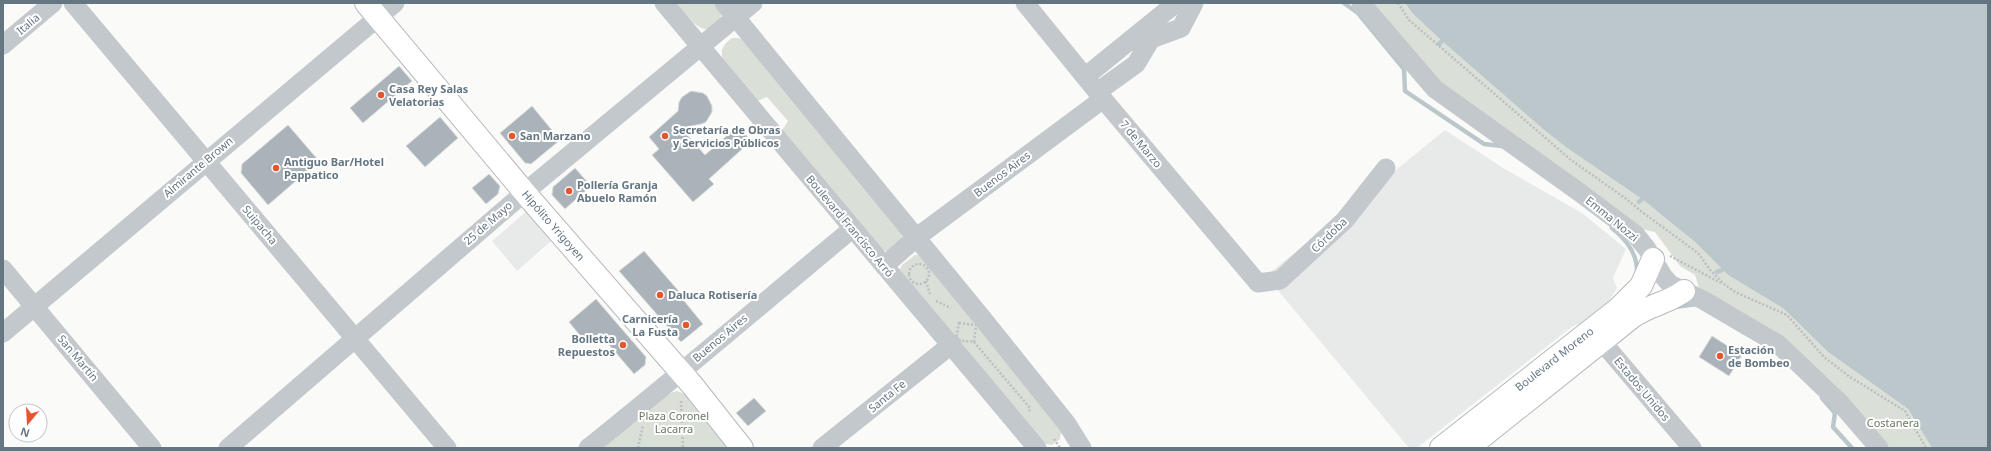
<svg xmlns="http://www.w3.org/2000/svg" width="1991" height="451" viewBox="0 0 1991 451" font-family="'Noto Sans',sans-serif">
  <style>
    .built { fill: #e8e9e9 }
    .green { fill: #dadfd7 }
    .water { fill: #bbc7cb }
    .lines { fill: none; stroke-linecap: round; stroke-linejoin: round }
    .stream { stroke: #bbc7cb; stroke-width: 4.5 }
    .building { fill: #aab3b9; stroke: #dcdcda }
    .major-casing { stroke: #b5babe; stroke-width: 24 }
    .path { stroke: #bbbfc2; stroke-width: 2.5; stroke-dasharray: 2 2; stroke-linecap: butt }
    .minor { stroke: #c3c8cc; stroke-width: 19 }
    .major { stroke: #fff; stroke-width: 22 }
    .poi-dot { fill: #e4572e; stroke: #fff; stroke-width: 1.5 }
    .labels { text-anchor: middle; stroke-width: 4; stroke-linejoin: round; paint-order: stroke }
    .street-label { font-size: 11px; fill: #657683; stroke: #fff }
    .poi-label { font-size: 11px; font-weight: bold; fill: #657683; stroke: #fff; text-anchor: start }
    .park-label { font-size: 11px; fill: #687a64; stroke: #fff }
  </style>
  <rect width="100%" height="100%" fill="#fafaf8"/>
  <!-- built -->
  <path class="built" d="M1445,130L1503,168L1582,213L1626,249L1613,278L1617,288L1606,306L1591,322L1573,326L1417,448H1409L1266,276Z
    M526,212L551,241L517,271L492,241Z"/>
  <!-- green -->
  <path class="green" d="M676,3H716L722,14C708,47 689,18 676,3Z
    M1370,3H1405L1412,13L1442,41L1543,129L1567,148L1642,199L1695,242L1728,275L1784,309L1828,352L1908,409L1932,448H1889L1844,396L1701,294L1695,275L1680,266L1655,232L1636,228L1437,82Z
    M732,38H738L746,41L903,235C899,245 895,249 885,251L877,246L782,131L788,121L767,97L757,101L723,60C720,49 723,45 732,38Z
    M915,255H921L1062,429L1060,439L1052,445L1040,443L899,271L902,265Z
    M677,391L687,395L730,448H600L667,394Z"/>
  <!-- water -->
  <path class="water" d="M1405,3H1988V448H1932L1908,409L1828,352L1784,309L1728,275L1695,242L1642,199L1567,148L1543,129L1442,41L1412,13Z"/>
  <g class="lines">
    <!-- stream -->
    <path class="stream" d="M1344,3L1358,13L1404,69L1405,91L1484,144L1502,146
      M1439,44L1442,41
      M1639,202L1642,199
      M1612,228C1627,240 1638,254 1637,274
      M1717,272L1722,270
      M1675,307L1697,304
      M1822,398L1835,413L1833,427L1852,448"/>
  </g>
  <!-- building -->
  <path class="building" d="M399,66L412,81L363,123L350,108Z
    M691,91L703,93L707,96L712,106V112L706,122L701,124L681,128L705,155L738,126L751,141L709,179L714,184L693,202L652,155L659,149L649,137L678,111L679,102L682,97Z
    M532,106L560,140L531,164L525,163L500,133Z
    M440,117L458,138L425,167L406,146Z
    M288,125L319,161L268,205L241,173L242,164Z
    M575,168L591,186L565,209L552,195L553,187Z
    M489,174L500,186L498,194L486,204L472,188Z
    M644,251L682,295L680,296L703,324L681,342L619,271Z
    M596,299L646,357L645,365L634,374L599,333L587,344L569,322Z
    M1712,336L1742,355L1729,376L1699,357Z
    M754,398L766,411L748,426L736,413Z"/>
  <g class="lines">
    <!-- major casing -->
    <g class="major-casing">
      <g id="major">
        <path id="s1" d="M366,3L531,200L693,386L742,448"/>
        <path id="s2" d="M1441,448L1618,309L1641,286L1653,259"/>
        <path d="M1468,448L1631,318C1648,305 1669,303 1684,291"/>
      </g>
    </g>
    <!-- path -->
    <path class="path" d="M1398,3L1409,20L1571,160L1625,198L1642,212L1698,253L1711,271L1724,284L1735,292L1787,315L1824,357L1850,377L1905,411L1926,448
      M1670,256L1721,283
      M909 274a10 10 0 1 1 20 0a10 10 0 1 1-20 0Z
      M926,281L930,294
      M936,301L951,308
      M959,323L976,325L974,342L956,340Z
      M974,342L1030,408L1029,413
      M681,401L683,448
      M1054,439L1060,448
      M638,448L643,425"/>
    <!-- minor -->
    <path class="minor" d="M73,3L447,448
      M664,3L1037,448
      M724,3L983,319L1067,424L1082,448
      M1025,3L1103,99L1258,283L1280,280L1345,220L1386,168
      M1361,3L1435,89L1579,192L1635,234L1647,249L1663,276L1670,284L1703,300L1778,344L1841,404L1879,448
      M3,45L53,3
      M1086,76L1176,3
      M1097,92L1136,64L1151,39L1181,28L1194,3
      M884,266L917,237L1103,99
      M3,269L152,448
      M1592,330L1692,448
      M3,333L395,3
      M228,448L525,192L753,3
      M588,448C677,377 764,302 852,229
      M822,448L952,344"/>
    <!-- major -->
    <use href="#major" class="major"/>
  </g>
  <!-- markers -->
  <g class="poi-dot">
    <circle cx="381" cy="95" r="4"/>
    <circle cx="512" cy="136" r="4"/>
    <circle cx="665" cy="136" r="4"/>
    <circle cx="276" cy="168" r="4"/>
    <circle cx="569" cy="191" r="4"/>
    <circle cx="660" cy="295" r="4"/>
    <circle cx="686" cy="325" r="4"/>
    <circle cx="623" cy="345" r="4"/>
    <circle cx="1720" cy="356" r="4"/>
  </g>
  <g class="labels">
    <!-- street labels -->
    <g class="street-label">
      <text transform="translate(28 24) rotate(-40)" y="4">Italia</text>
      <text transform="translate(1141 144) rotate(50)" y="4">7 de Marzo</text>
      <text transform="translate(198 167) rotate(-40)" y="4">Almirante Brown</text>
      <text transform="translate(1002 174) rotate(-37)" y="4">Buenos Aires</text>
      <text transform="translate(1612 219) rotate(39)" y="4">Emma Nozzi</text>
      <text transform="translate(488 223) rotate(-41)" y="4">25 de Mayo</text>
      <text transform="translate(260 225) rotate(50)" y="4">Suipacha</text>
      <text dy="4" stroke="none"><textPath href="#s1" startOffset="291">Hipólito Yrigoyen</textPath></text>
      <text transform="translate(850 226) rotate(50)" y="4">Boulevard Francisco Arró</text>
      <text transform="translate(1329 235) rotate(-44)" y="4">Córdoba</text>
      <text transform="translate(720 338) rotate(-40)" y="4">Buenos Aires</text>
      <text transform="translate(78 358) rotate(50)" y="4">San Martín</text>
      <text dy="4" stroke="none"><textPath href="#s2" startOffset="144">Boulevard Moreno</textPath></text>
      <text transform="translate(1642 389) rotate(50)" y="4">Estados Unidos</text>
      <text transform="translate(887 396) rotate(-39)" y="4">Santa Fe</text>
    </g>
    <!-- poi labels -->
    <g class="poi-label">
      <text x="389" y="93">Casa Rey Salas<tspan x="389" dy="13">Velatorias</tspan></text>
      <text x="673" y="134">Secretaría de Obras<tspan x="673" dy="13">y Servicios Públicos</tspan></text>
      <text x="520" y="140">San Marzano</text>
      <text x="284" y="166">Antiguo Bar/Hotel<tspan x="284" dy="13">Pappatico</tspan></text>
      <text x="577" y="189">Pollería Granja<tspan x="577" dy="13">Abuelo Ramón</tspan></text>
      <text x="668" y="299">Daluca Rotisería</text>
      <text x="678" y="323" text-anchor="end">Carnicería<tspan x="678" dy="13">La Fusta</tspan></text>
      <text x="615" y="343" text-anchor="end">Bolletta<tspan x="615" dy="13">Repuestos</tspan></text>
      <text x="1728" y="354">Estación<tspan x="1728" dy="13">de Bombeo</tspan></text>
    </g>
    <!-- park labels -->
    <g class="park-label">
      <text x="674" y="420">Plaza Coronel<tspan x="674" dy="13">Lacarra</tspan></text>
      <text x="1893" y="427">Costanera</text>
    </g>
  </g>
  <!-- border -->
  <rect width="1991" height="451" fill="none" stroke="#657683" stroke-width="8"/>
  <!-- north arrow -->
  <g transform="translate(28 423) rotate(198)"><circle r="19" fill="#ffffff" stroke="#c1c8cd"/>
  <path d="M0-3L7 15L0 10L-7 15Z" fill="#e4572e"/>
  <text y="-6" font-size="11" font-weight="bold" text-anchor="middle" fill="#657683">N</text>
  </g>
</svg>
